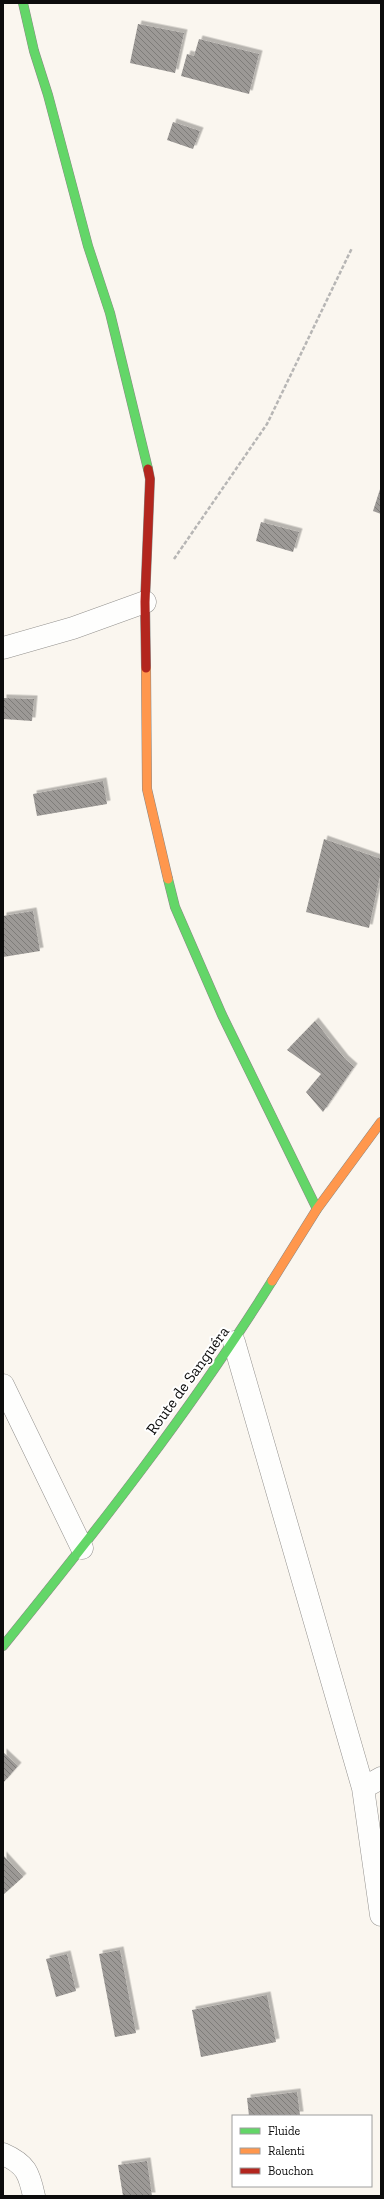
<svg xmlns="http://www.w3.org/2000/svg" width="384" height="2199" viewBox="0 0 384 2199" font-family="'Zilla Slab',serif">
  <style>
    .building { fill: url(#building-back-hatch); filter: url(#shadow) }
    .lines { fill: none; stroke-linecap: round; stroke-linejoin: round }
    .street-casing { stroke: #93918e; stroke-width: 23 }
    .fast-casing { stroke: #8a8885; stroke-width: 10 }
    .slow-casing { stroke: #8a8885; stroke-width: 10 }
    .jam-casing { stroke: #8a8885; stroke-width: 10 }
    .path { stroke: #b7b6b5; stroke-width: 2.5; stroke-dasharray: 4 2; stroke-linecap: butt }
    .street { stroke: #fefefd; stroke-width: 22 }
    .fast { stroke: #63d668; stroke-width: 9 }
    .slow { stroke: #ff974d; stroke-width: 9 }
    .jam { stroke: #b3261e; stroke-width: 9 }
    .labels { text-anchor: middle; stroke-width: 4; stroke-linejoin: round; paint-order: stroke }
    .street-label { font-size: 16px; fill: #0c0c0c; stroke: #fff }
  </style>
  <defs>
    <pattern id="building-back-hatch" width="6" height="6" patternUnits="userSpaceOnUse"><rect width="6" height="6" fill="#9c9996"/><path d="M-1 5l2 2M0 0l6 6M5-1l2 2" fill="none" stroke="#7e7b79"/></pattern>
    <filter id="shadow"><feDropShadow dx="3.5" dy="-3.5" stdDeviation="0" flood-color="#0004"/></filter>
  </defs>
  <rect width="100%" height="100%" fill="#faf6ef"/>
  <!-- building -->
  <path class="building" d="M138,24L184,33L175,73L130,63Z
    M199,39L259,54L249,94L181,76L187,54L194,56Z
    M173,122L200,131L193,149L167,140Z
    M381,486V514L373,511Z
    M261,522L299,532L293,552L256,541Z
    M3,698L34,699L32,721L3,719Z
    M103,781L107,804L37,816L33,794Z
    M324,839L381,859V871L369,928L306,912Z
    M33,911L40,951L3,957V916Z
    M315,1021L345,1059L354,1067L323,1112L306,1092L321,1074L287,1050Z
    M3,1752L18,1766L3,1783Z
    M3,1855L23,1877L3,1895Z
    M120,1950L136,2033L115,2037L99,1954Z
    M67,1954L76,1991L56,1997L46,1959Z
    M267,1995L276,2042L201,2057L192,2010Z
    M297,2092L300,2115L249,2116L247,2098Z
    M147,2161L152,2196H123L118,2165Z"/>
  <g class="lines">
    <!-- street casing -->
    <g class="street-casing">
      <path id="street" d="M3,648L73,628L145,602
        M234,1342L363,1788L381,1915
        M3,1385L82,1548
        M363,1788L381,1778
        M3,2154C26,2164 29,2173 34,2196"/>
    </g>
    <!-- fast casing -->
    <g class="fast-casing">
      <path id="fast" d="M23,3L34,51L48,95L88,246L110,313L148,469
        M168,879L175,907L222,1015L317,1209
        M3,1646C98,1529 192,1409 272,1281"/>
    </g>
    <!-- slow casing -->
    <g class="slow-casing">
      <path id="slow" d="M146,668L147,789L168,879
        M272,1281L317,1209L381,1122"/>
    </g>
    <!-- jam casing -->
    <g class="jam-casing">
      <path id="jam" d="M146,668L145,602L150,479L148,469"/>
    </g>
    <!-- path -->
    <path class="path" d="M174,559L267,424L352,248"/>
    <!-- street -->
    <use href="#street" class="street"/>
    <!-- fast -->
    <use href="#fast" class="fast"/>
    <!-- slow -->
    <use href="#slow" class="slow"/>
    <!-- jam -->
    <use href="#jam" class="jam"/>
  </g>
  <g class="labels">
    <!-- street labels -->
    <g class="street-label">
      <text transform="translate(187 1380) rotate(-54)" y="6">Route de Sanguéra</text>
    </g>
  </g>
  <!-- border -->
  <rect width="384" height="2199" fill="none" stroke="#0c0c0c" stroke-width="8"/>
  <!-- legend -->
  <rect x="232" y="2115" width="140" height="72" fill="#ffffff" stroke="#9e9e9e"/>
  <rect x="240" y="2128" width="20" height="6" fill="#63d668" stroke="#9e9e9e"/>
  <text x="268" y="2135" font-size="12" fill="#0c0c0c">Fluide</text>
  <rect x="240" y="2148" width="20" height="6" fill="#ff974d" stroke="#9e9e9e"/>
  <text x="268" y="2155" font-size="12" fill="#0c0c0c">Ralenti</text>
  <rect x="240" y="2168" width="20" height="6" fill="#b3261e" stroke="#9e9e9e"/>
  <text x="268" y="2175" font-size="12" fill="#0c0c0c">Bouchon</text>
</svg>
